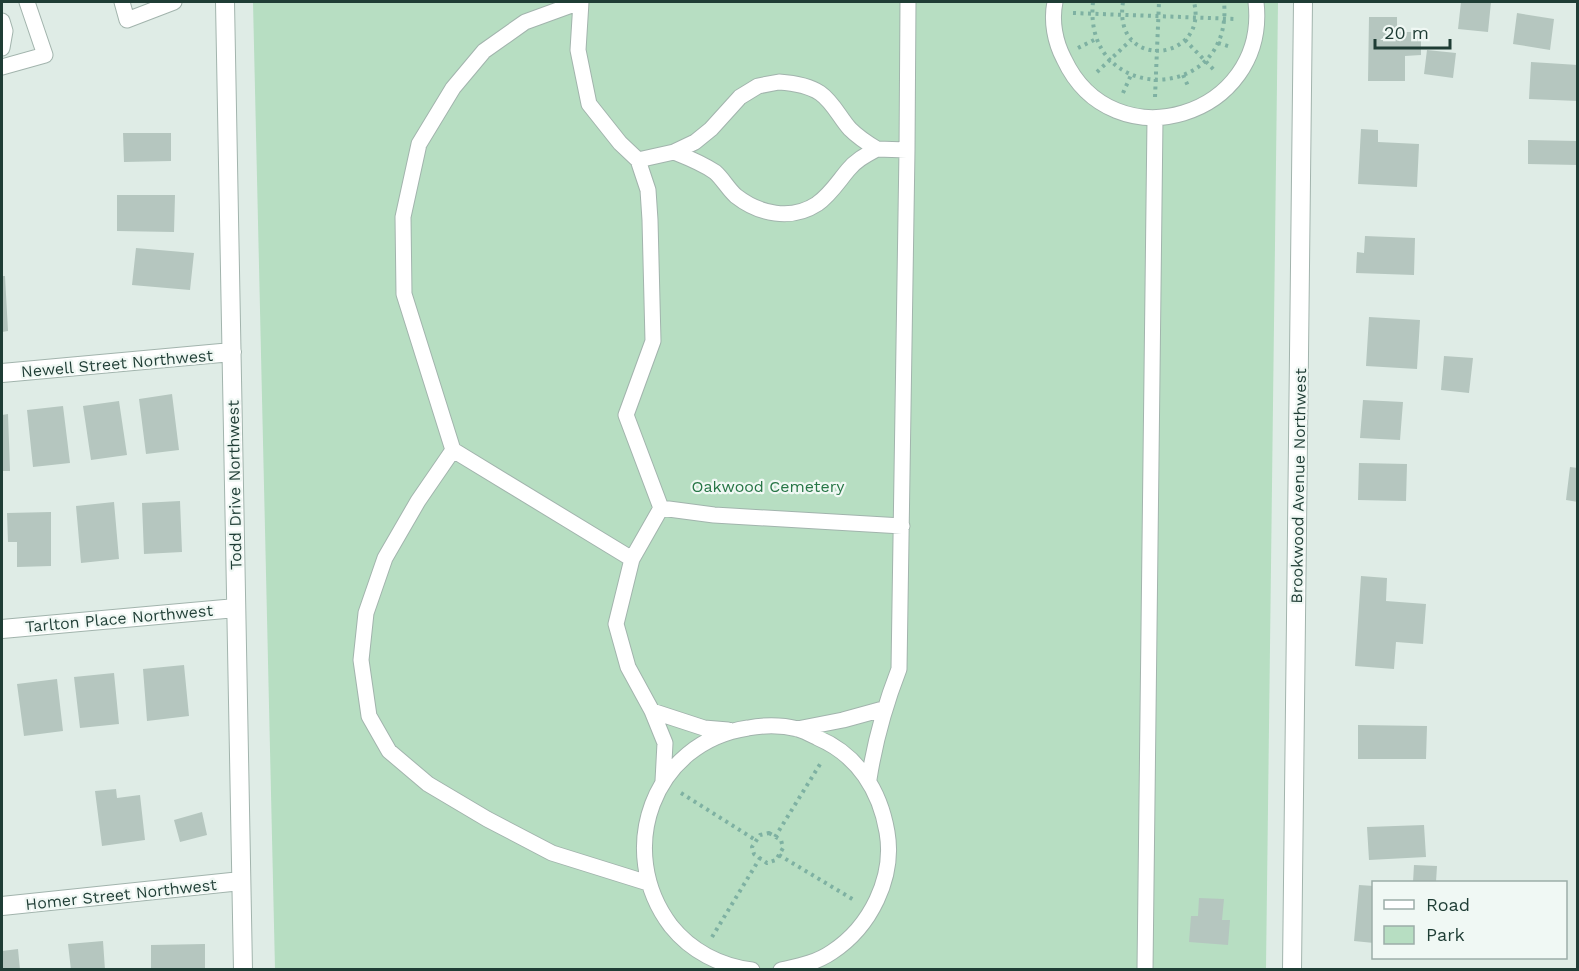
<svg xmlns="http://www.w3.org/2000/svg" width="1579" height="971" viewBox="0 0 1579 971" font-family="'Work Sans',sans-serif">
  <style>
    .green { fill: #b7dec2 }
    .building { fill: #b5c6bf }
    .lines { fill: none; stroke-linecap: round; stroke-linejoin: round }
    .service-casing { stroke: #a2b4ad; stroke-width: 17 }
    .minor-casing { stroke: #a2b4ad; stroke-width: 20 }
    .path { stroke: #7eb1a2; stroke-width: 4; stroke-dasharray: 3 4.5; stroke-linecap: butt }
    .service { stroke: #fff; stroke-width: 15 }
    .minor { stroke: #fff; stroke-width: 18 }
    .labels { text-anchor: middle; stroke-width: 4.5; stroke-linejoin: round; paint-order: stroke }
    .street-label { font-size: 16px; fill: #1f3d35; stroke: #f0f8f4 }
    .park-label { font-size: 16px; fill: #277646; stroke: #f0f8f4 }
  </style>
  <rect width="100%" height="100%" fill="#dfece6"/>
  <!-- green -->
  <path class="green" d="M253,2H1278L1266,969H275Z"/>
  <!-- building -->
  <path class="building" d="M1461,2H1491L1488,32L1458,29Z
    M1517,13L1554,19L1550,50L1513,44Z
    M1369,17H1397V32H1421V55L1405,56V81H1368Z
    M1427,50L1456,53L1453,78L1424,74Z
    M1531,62L1578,65V101L1529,99Z
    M1361,129L1378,130V142L1419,144L1417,187L1358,184Z
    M123,133H171V161L124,162Z
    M1528,140L1578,141V165L1528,164Z
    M117,195H175L174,232L117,231Z
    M1365,236L1415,238L1414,275L1356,273L1357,252L1364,253Z
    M136,248L194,253L190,290L132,285Z
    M2,276H5L8,331L2,332Z
    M1369,317L1420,320L1417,369L1366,366Z
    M1444,356L1473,358L1469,393L1441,390Z
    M172,394L179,450L146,454L139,399Z
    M1363,400L1403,402L1400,440L1360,438Z
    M119,401L127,455L91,460L83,406Z
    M63,406L70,463L33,467L27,410Z
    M8,414L10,471H2V415Z
    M1359,463L1407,464L1406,501L1358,500Z
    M1570,467L1578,468V502L1566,500Z
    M180,501L182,552L144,554L142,503Z
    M114,502L119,559L81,563L76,506Z
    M51,512V566L17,567V542H8L7,513Z
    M1361,576L1387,578L1386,601L1426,604L1423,644L1396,642L1394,669L1355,666Z
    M184,665L189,716L147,721L143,669Z
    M114,673L119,724L80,728L74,677Z
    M57,679L63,731L24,736L17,684Z
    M1358,725L1427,726L1426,759H1358Z
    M116,789L117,798L140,795L145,840L102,846L95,791Z
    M202,812L207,835L180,842L174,820Z
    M1424,825L1426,857L1369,860L1367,827Z
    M1414,865L1437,866L1436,882H1413Z
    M1359,885L1374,886V943L1354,941Z
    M1199,898L1224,899L1222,920H1230L1228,945L1189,942L1191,916H1198Z
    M103,941L105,970H71L68,944Z
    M205,944V970H151V945Z
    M18,949L20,970H2V951Z"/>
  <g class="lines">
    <!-- service casing -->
    <g class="service-casing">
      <path id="service" d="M122,2L127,20L174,2
        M580,2L525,22L484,51L453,88L419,144L403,217L404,294L453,450L418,501L385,558L366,613L361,660L369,716L389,751L428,784L487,819L552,853L648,883
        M581,2L578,50L589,104L620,143L638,160L648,190L650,220L653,341L626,415L661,508L714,515L902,526
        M1055,2C1051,21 1055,42 1064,59C1113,164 1269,117 1256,2
        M2,21L5,31L2,48
        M2,67L45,55L27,2
        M779,82C793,83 808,85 820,93C833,102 840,118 850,129C858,137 867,143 877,149C866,155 856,160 848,170C838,182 830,195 817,204C791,221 759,214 736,196C728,189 723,179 715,172C702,163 689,158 674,152L695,142L711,129L740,97L758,86Z
        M877,149L907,150
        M638,160L674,152
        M453,450L632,559
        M661,508L632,559L616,624L628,667L652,711L665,743L663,781
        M652,711L704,728L728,730
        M797,729L843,720L883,709
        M869,779C875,741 885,705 899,669L907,150L908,2
        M752,970C720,966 691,951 671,926C614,851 653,742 748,728C764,725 782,725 798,729C805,731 812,735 818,738C858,755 880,791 887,832C895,878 870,927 832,952C816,963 799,966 781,970
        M1145,970L1155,119"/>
    </g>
    <!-- minor casing -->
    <g class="minor-casing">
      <path id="minor" d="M225,2L243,970
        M2,373L232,352
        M2,629L236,608
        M2,906L241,881
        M1292,970L1303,2"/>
    </g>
    <!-- path -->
    <path class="path" d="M1093,2C1082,106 1234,105 1224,2
      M1123,2C1112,72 1209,62 1194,2
      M1073,13L1236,19
      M1185,40L1214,70
      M1218,43L1231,47
      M1078,48L1096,39
      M1097,72L1131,40
      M1183,75L1189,88
      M1123,93L1131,75
      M1155,97L1159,2
      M681,793L757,841
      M769,833L781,840L783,848L776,860L767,863L754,854L752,847L760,835Z
      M775,837L822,761
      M779,855L854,900
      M712,937L760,858"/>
    <!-- service -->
    <use href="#service" class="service"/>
    <!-- minor -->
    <use href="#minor" class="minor"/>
  </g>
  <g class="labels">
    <!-- street labels -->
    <g class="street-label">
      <text transform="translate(117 363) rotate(-5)" y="6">Newell Street Northwest</text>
      <text transform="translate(234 485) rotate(-91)" y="6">Todd Drive Northwest</text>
      <text transform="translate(1298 486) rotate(-89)" y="6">Brookwood Avenue Northwest</text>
      <text transform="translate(119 618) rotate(-5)" y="6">Tarlton Place Northwest</text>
      <text transform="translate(121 894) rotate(-6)" y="6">Homer Street Northwest</text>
    </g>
    <!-- park labels -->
    <g class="park-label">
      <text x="768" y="492">Oakwood Cemetery</text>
    </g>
  </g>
  <!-- border -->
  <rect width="1579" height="971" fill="none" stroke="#1f3d35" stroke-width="6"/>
  <!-- legend -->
  <rect x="1372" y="881" width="195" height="78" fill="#f0f8f4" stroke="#9cada8" stroke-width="1.5"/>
  <rect x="1384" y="900" width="30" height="9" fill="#ffffff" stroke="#9cada8" stroke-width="1.5"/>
  <text x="1426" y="911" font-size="18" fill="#1f3d35">Road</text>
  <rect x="1384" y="926" width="30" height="18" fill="#b7dec2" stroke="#9cada8" stroke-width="1.5"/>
  <text x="1426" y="941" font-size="18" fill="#1f3d35">Park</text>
  <!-- scale -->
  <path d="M1375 39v9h75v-9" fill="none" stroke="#1f3d35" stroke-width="3"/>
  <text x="1384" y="39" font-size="18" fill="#1f3d35" stroke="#f0f8f4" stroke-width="4.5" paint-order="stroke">20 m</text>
</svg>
